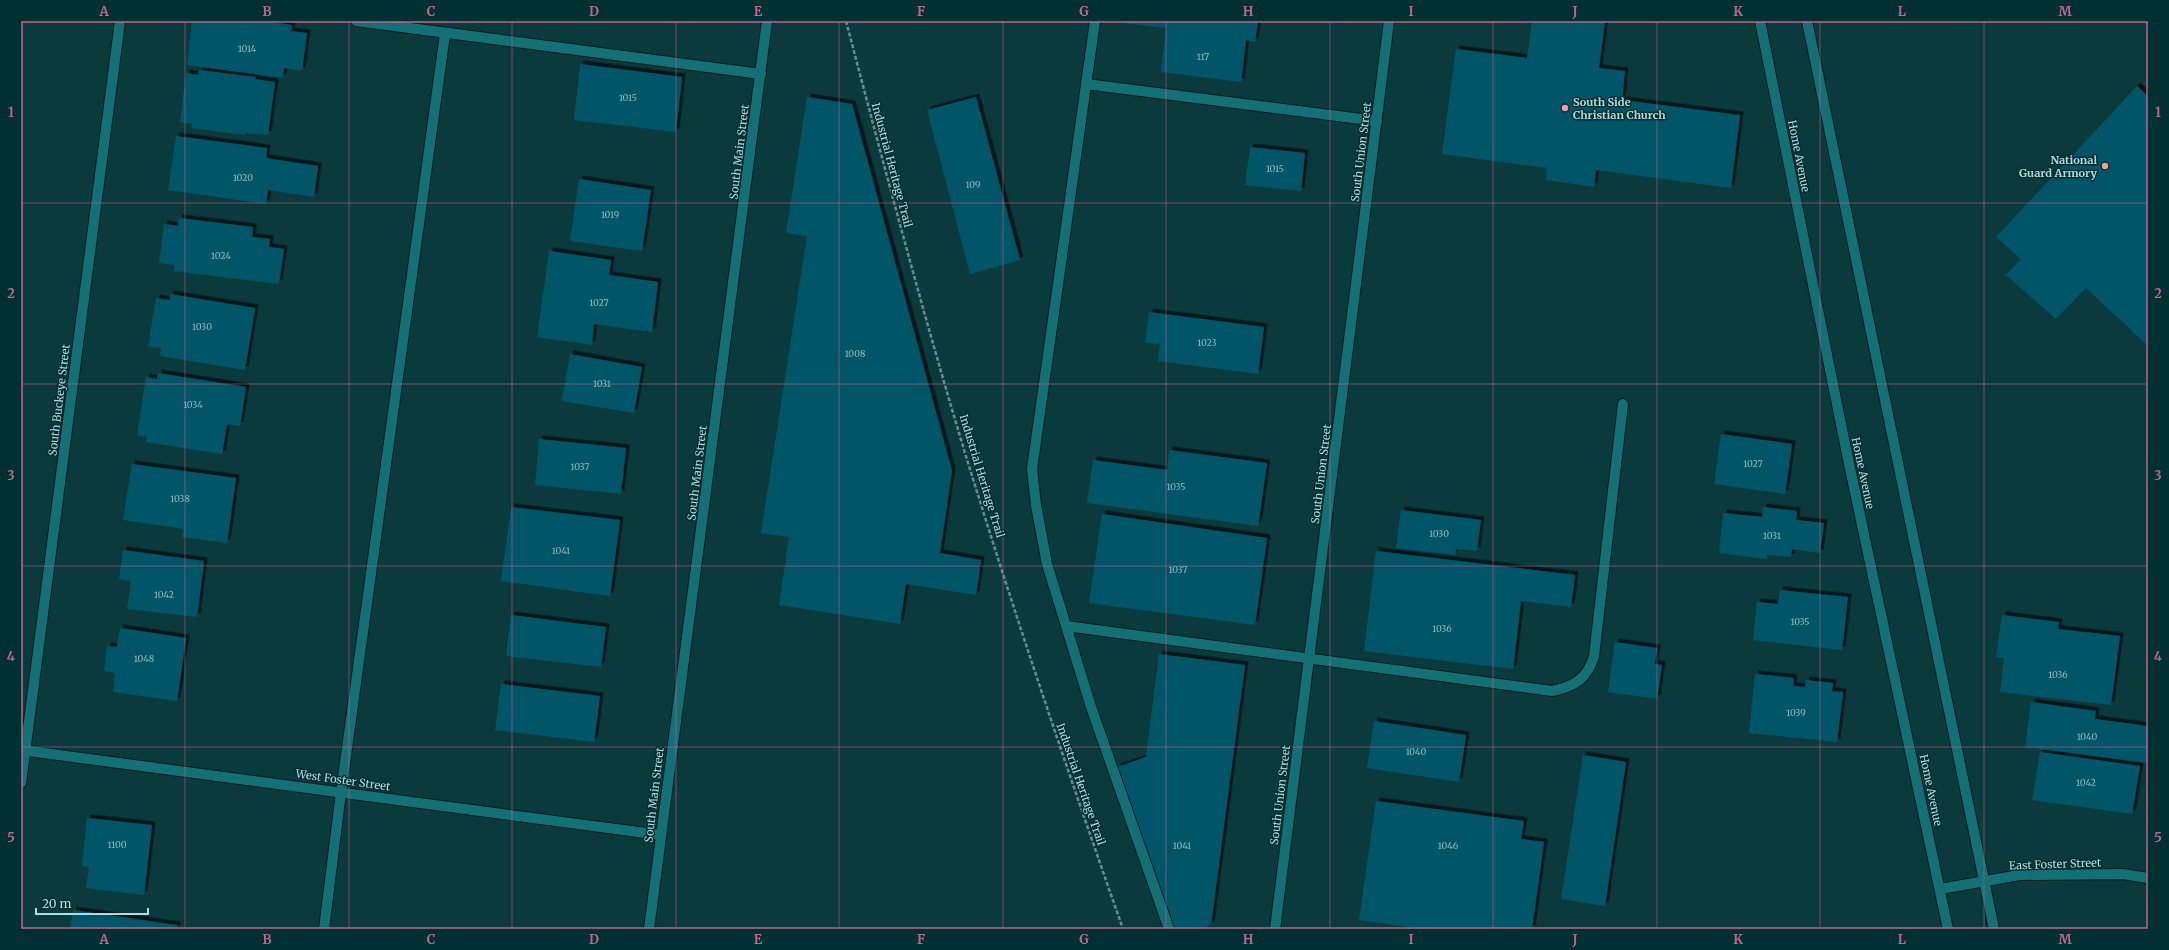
<svg xmlns="http://www.w3.org/2000/svg" width="2169" height="950" viewBox="0 0 2169 950" font-family="Merriweather,serif">
  <style>
    .building { fill: #005568; filter: url(#shadow) }
    .lines { fill: none; stroke-linecap: round; stroke-linejoin: round }
    .service-casing { stroke: #041f20; stroke-width: 12 }
    .minor-casing { stroke: #041f20; stroke-width: 12 }
    .tertiary-casing { stroke: #041f20; stroke-width: 12 }
    .path { stroke: #658f91; stroke-width: 2.5; stroke-dasharray: 4 2; stroke-linecap: butt }
    .service { stroke: #137176; stroke-width: 10 }
    .minor { stroke: #137176; stroke-width: 10 }
    .tertiary { stroke: #137176; stroke-width: 10 }
    .grid { fill: none; stroke: #bd668f; stroke-width: 1; stroke-opacity: 0.55 }
    .poi-dot { fill: #f59b9b; stroke: #003032; stroke-width: 1.5 }
    .labels { text-anchor: middle; stroke-width: 3; stroke-linejoin: round; paint-order: stroke }
    .number-label { font-size: 9px; fill: #88bac0 }
    .poi-label { font-size: 11px; font-weight: bold; fill: #b5dbdd; stroke: #003032; text-anchor: start }
    .street-label { font-size: 11px; fill: #b5dbdd; stroke: #003032 }
    .neatline { fill: none; stroke: #bd668f; stroke-width: 1.5 }
    .grid-label { font-size: 13px; text-anchor: middle; font-weight: bold; fill: #bd668f }
  </style>
  <defs>
    <filter id="shadow"><feDropShadow dx="3.5" dy="-3.5" stdDeviation="0" flood-color="#0009"/></filter>
  </defs>
  <rect width="100%" height="100%" fill="#0b3a3c"/>
  <!-- building -->
  <path class="building" d="M192,21H263L292,25L291,31L307,33L302,71L284,68L283,78L187,65Z
    M1123,21H1258L1255,42L1246,40L1241,82L1161,72L1166,28L1123,23Z
    M1532,21H1605L1599,68L1625,71L1622,100L1740,115L1731,188L1596,170L1594,187L1546,180L1547,168L1442,154L1456,49L1527,58Z
    M580,64L682,77L676,132L574,120Z
    M199,70L256,77L255,79L275,82L268,135L245,133V135L191,128L192,124L180,122L186,73L198,75Z
    M2137,86L2148,96V346L2086,288L2056,319L2006,275L2021,259L1996,237Z
    M807,97L852,104L952,471L940,553L981,560L976,595L906,584L900,624L779,605L789,537L761,533L807,236L786,233Z
    M976,97L1020,260L970,274L927,110Z
    M176,136L267,148L266,158L318,166L314,197L268,190L266,204L168,190Z
    M1250,147L1305,153L1301,191L1245,185Z
    M579,179L651,190L642,251L570,241Z
    M179,218L253,227L252,237L270,239L269,247L284,249L279,284L174,271L175,265L159,263L164,224L178,226Z
    M549,251L611,260L609,275L658,282L652,332L594,324L592,345L537,337Z
    M170,294L255,308L245,370L160,356L161,348L148,347L156,298L170,300Z
    M1149,312L1264,327L1258,374L1158,361L1160,344L1145,343Z
    M570,354L642,367L634,413L562,401Z
    M158,373L246,387L240,426L227,424L222,454L146,442L147,437L137,435L146,377L157,379Z
    M1721,434L1792,444L1785,494L1714,484Z
    M539,439L626,448L621,494L535,485Z
    M1169,450L1267,463L1258,526L1087,503L1093,460L1167,470Z
    M132,464L236,478L227,543L182,537L184,529L123,520Z
    M511,507L620,520L610,596L501,581Z
    M1763,507L1797,511L1796,520L1824,523L1820,553L1792,549L1791,557L1767,555V559L1719,553L1723,513L1762,517Z
    M1401,510L1481,520L1477,551L1456,549L1455,555L1396,548Z
    M1102,514L1267,538L1255,625L1089,603Z
    M123,550L204,561L197,617L127,609L131,581L119,579Z
    M1376,551L1575,575L1571,607L1521,601L1513,669L1364,651Z
    M1780,590L1848,597L1842,650L1753,640L1757,602L1778,604Z
    M511,615L606,627L601,667L506,656Z
    M2002,615L2059,622L2058,629L2120,636L2111,705L2000,692L2004,658L1996,657Z
    M120,628L186,638L177,701L113,692L115,673L104,671L107,646L117,647Z
    M1615,642L1657,648L1655,664L1662,665L1657,699L1608,692Z
    M1159,654L1245,665L1211,925L1200,929H1172L1117,767L1146,757Z
    M1755,674L1794,678L1793,686L1805,687L1806,680L1833,683L1832,691L1843,692L1837,742L1749,733Z
    M501,684L600,696L594,742L495,730Z
    M2031,702L2096,711L2095,719L2148,726V763L2025,747Z
    M1374,721L1466,735L1459,782L1367,768Z
    M2040,752L2140,766L2132,814L2032,800Z
    M1583,755L1626,762L1605,906L1561,899Z
    M1376,801L1524,821L1521,839L1544,842L1532,929H1424L1359,920Z
    M87,818L152,825L144,895L86,888L89,867L82,866Z
    M73,910L177,925V929H70Z"/>
  <g class="lines">
    <!-- service casing -->
    <g class="service-casing">
      <path id="service" d="M356,21L761,74
        M1095,21L1032,469L1036,505L1047,564L1091,707L1169,929
        M1086,84L1377,121
        M1066,626L1552,691C1574,687 1588,678 1594,656L1623,404
        M324,929L341,792L445,34"/>
    </g>
    <!-- minor casing -->
    <g class="minor-casing">
      <path id="minor" d="M21,750L661,835
        M21,783L120,21
        M1940,889L2020,875L2123,874L2148,878
        M649,929L767,21
        M1275,929L1389,21"/>
    </g>
    <!-- tertiary casing -->
    <g class="tertiary-casing">
      <path id="tertiary" d="M1760,21L1848,459L1948,929
        M1807,21L1994,929"/>
    </g>
    <!-- path -->
    <path class="path" d="M846,21C884,166 922,310 965,453C1014,613 1068,772 1123,929"/>
    <!-- service -->
    <use href="#service" class="service"/>
    <!-- minor -->
    <use href="#minor" class="minor"/>
    <!-- tertiary -->
    <use href="#tertiary" class="tertiary"/>
  </g>
  <!-- grid -->
  <path class="grid" d="M185,21V929M349,21V929M512,21V929M676,21V929M839,21V929M1003,21V929M1166,21V929M1330,21V929M1493,21V929M1657,21V929M1820,21V929M1984,21V929M21,203H2148M21,384H2148M21,566H2148M21,747H2148"/>
  <!-- markers -->
  <g class="poi-dot">
    <circle cx="1565" cy="108" r="4"/>
    <circle cx="2105" cy="166" r="4"/>
  </g>
  <g class="labels">
    <!-- number labels -->
    <g class="number-label">
      <text x="247" y="52">1014</text>
      <text x="1203" y="60">117</text>
      <text x="628" y="101">1015</text>
      <text x="1275" y="172">1015</text>
      <text x="243" y="181">1020</text>
      <text x="973" y="188">109</text>
      <text x="610" y="218">1019</text>
      <text x="221" y="259">1024</text>
      <text x="599" y="306">1027</text>
      <text x="202" y="330">1030</text>
      <text x="1207" y="346">1023</text>
      <text x="855" y="357">1008</text>
      <text x="602" y="387">1031</text>
      <text x="193" y="408">1034</text>
      <text x="1753" y="467">1027</text>
      <text x="580" y="470">1037</text>
      <text x="1176" y="490">1035</text>
      <text x="180" y="502">1038</text>
      <text x="1439" y="537">1030</text>
      <text x="1772" y="539">1031</text>
      <text x="561" y="554">1041</text>
      <text x="1178" y="573">1037</text>
      <text x="164" y="598">1042</text>
      <text x="1800" y="625">1035</text>
      <text x="1442" y="632">1036</text>
      <text x="144" y="662">1048</text>
      <text x="2058" y="678">1036</text>
      <text x="1796" y="716">1039</text>
      <text x="2087" y="740">1040</text>
      <text x="1416" y="755">1040</text>
      <text x="2086" y="786">1042</text>
      <text x="117" y="848">1100</text>
      <text x="1182" y="849">1041</text>
      <text x="1448" y="849">1046</text>
    </g>
    <!-- poi labels -->
    <g class="poi-label">
      <text x="1573" y="106">South Side<tspan x="1573" dy="13">Christian Church</tspan></text>
      <text x="2097" y="164" text-anchor="end">National<tspan x="2097" dy="13">Guard Armory</tspan></text>
    </g>
    <!-- street labels -->
    <g class="street-label">
      <text transform="translate(739 152) rotate(-83)" y="4">South Main Street</text>
      <text transform="translate(1361 152) rotate(-83)" y="4">South Union Street</text>
      <text transform="translate(1799 156) rotate(79)" y="4">Home Avenue</text>
      <text transform="translate(892 165) rotate(75)" y="4">Industrial Heritage Trail</text>
      <text transform="translate(59 400) rotate(-83)" y="4">South Buckeye Street</text>
      <text transform="translate(697 473) rotate(-83)" y="4">South Main Street</text>
      <text transform="translate(1863 473) rotate(78)" y="4">Home Avenue</text>
      <text transform="translate(1321 474) rotate(-83)" y="4">South Union Street</text>
      <text transform="translate(982 476) rotate(73)" y="4">Industrial Heritage Trail</text>
      <text transform="translate(343 780) rotate(8)" y="4">West Foster Street</text>
      <text transform="translate(1081 784) rotate(71)" y="4">Industrial Heritage Trail</text>
      <text transform="translate(1931 790) rotate(78)" y="4">Home Avenue</text>
      <text transform="translate(654 795) rotate(-83)" y="4">South Main Street</text>
      <text transform="translate(1280 795) rotate(-83)" y="4">South Union Street</text>
      <text transform="translate(2055 864) rotate(-2)" y="4">East Foster Street</text>
    </g>
  </g>
  <!-- border -->
  <rect width="2169" height="950" fill="none" stroke="#003032" stroke-width="44"/>
  <!-- scale -->
  <path d="M36 908v6h112v-6" fill="none" stroke="#b5dbdd" stroke-width="2"/>
  <text x="42" y="908" font-size="12" fill="#b5dbdd" stroke="#003032" stroke-width="3" paint-order="stroke">20 m</text>
  <rect x="22" y="22" width="2125" height="906" class="neatline"/>
  <g class="grid-label">
    <text x="104" y="16">A</text>
    <text x="267" y="16">B</text>
    <text x="431" y="16">C</text>
    <text x="594" y="16">D</text>
    <text x="758" y="16">E</text>
    <text x="921" y="16">F</text>
    <text x="1084" y="16">G</text>
    <text x="1248" y="16">H</text>
    <text x="1411" y="16">I</text>
    <text x="1575" y="16">J</text>
    <text x="1738" y="16">K</text>
    <text x="1902" y="16">L</text>
    <text x="2065" y="16">M</text>
    <text x="11" y="117">1</text>
    <text x="2158" y="117">1</text>
    <text x="11" y="298">2</text>
    <text x="2158" y="298">2</text>
    <text x="11" y="480">3</text>
    <text x="2158" y="480">3</text>
    <text x="11" y="661">4</text>
    <text x="2158" y="661">4</text>
    <text x="11" y="842">5</text>
    <text x="2158" y="842">5</text>
    <text x="104" y="944">A</text>
    <text x="267" y="944">B</text>
    <text x="431" y="944">C</text>
    <text x="594" y="944">D</text>
    <text x="758" y="944">E</text>
    <text x="921" y="944">F</text>
    <text x="1084" y="944">G</text>
    <text x="1248" y="944">H</text>
    <text x="1411" y="944">I</text>
    <text x="1575" y="944">J</text>
    <text x="1738" y="944">K</text>
    <text x="1902" y="944">L</text>
    <text x="2065" y="944">M</text>
  </g>
</svg>
